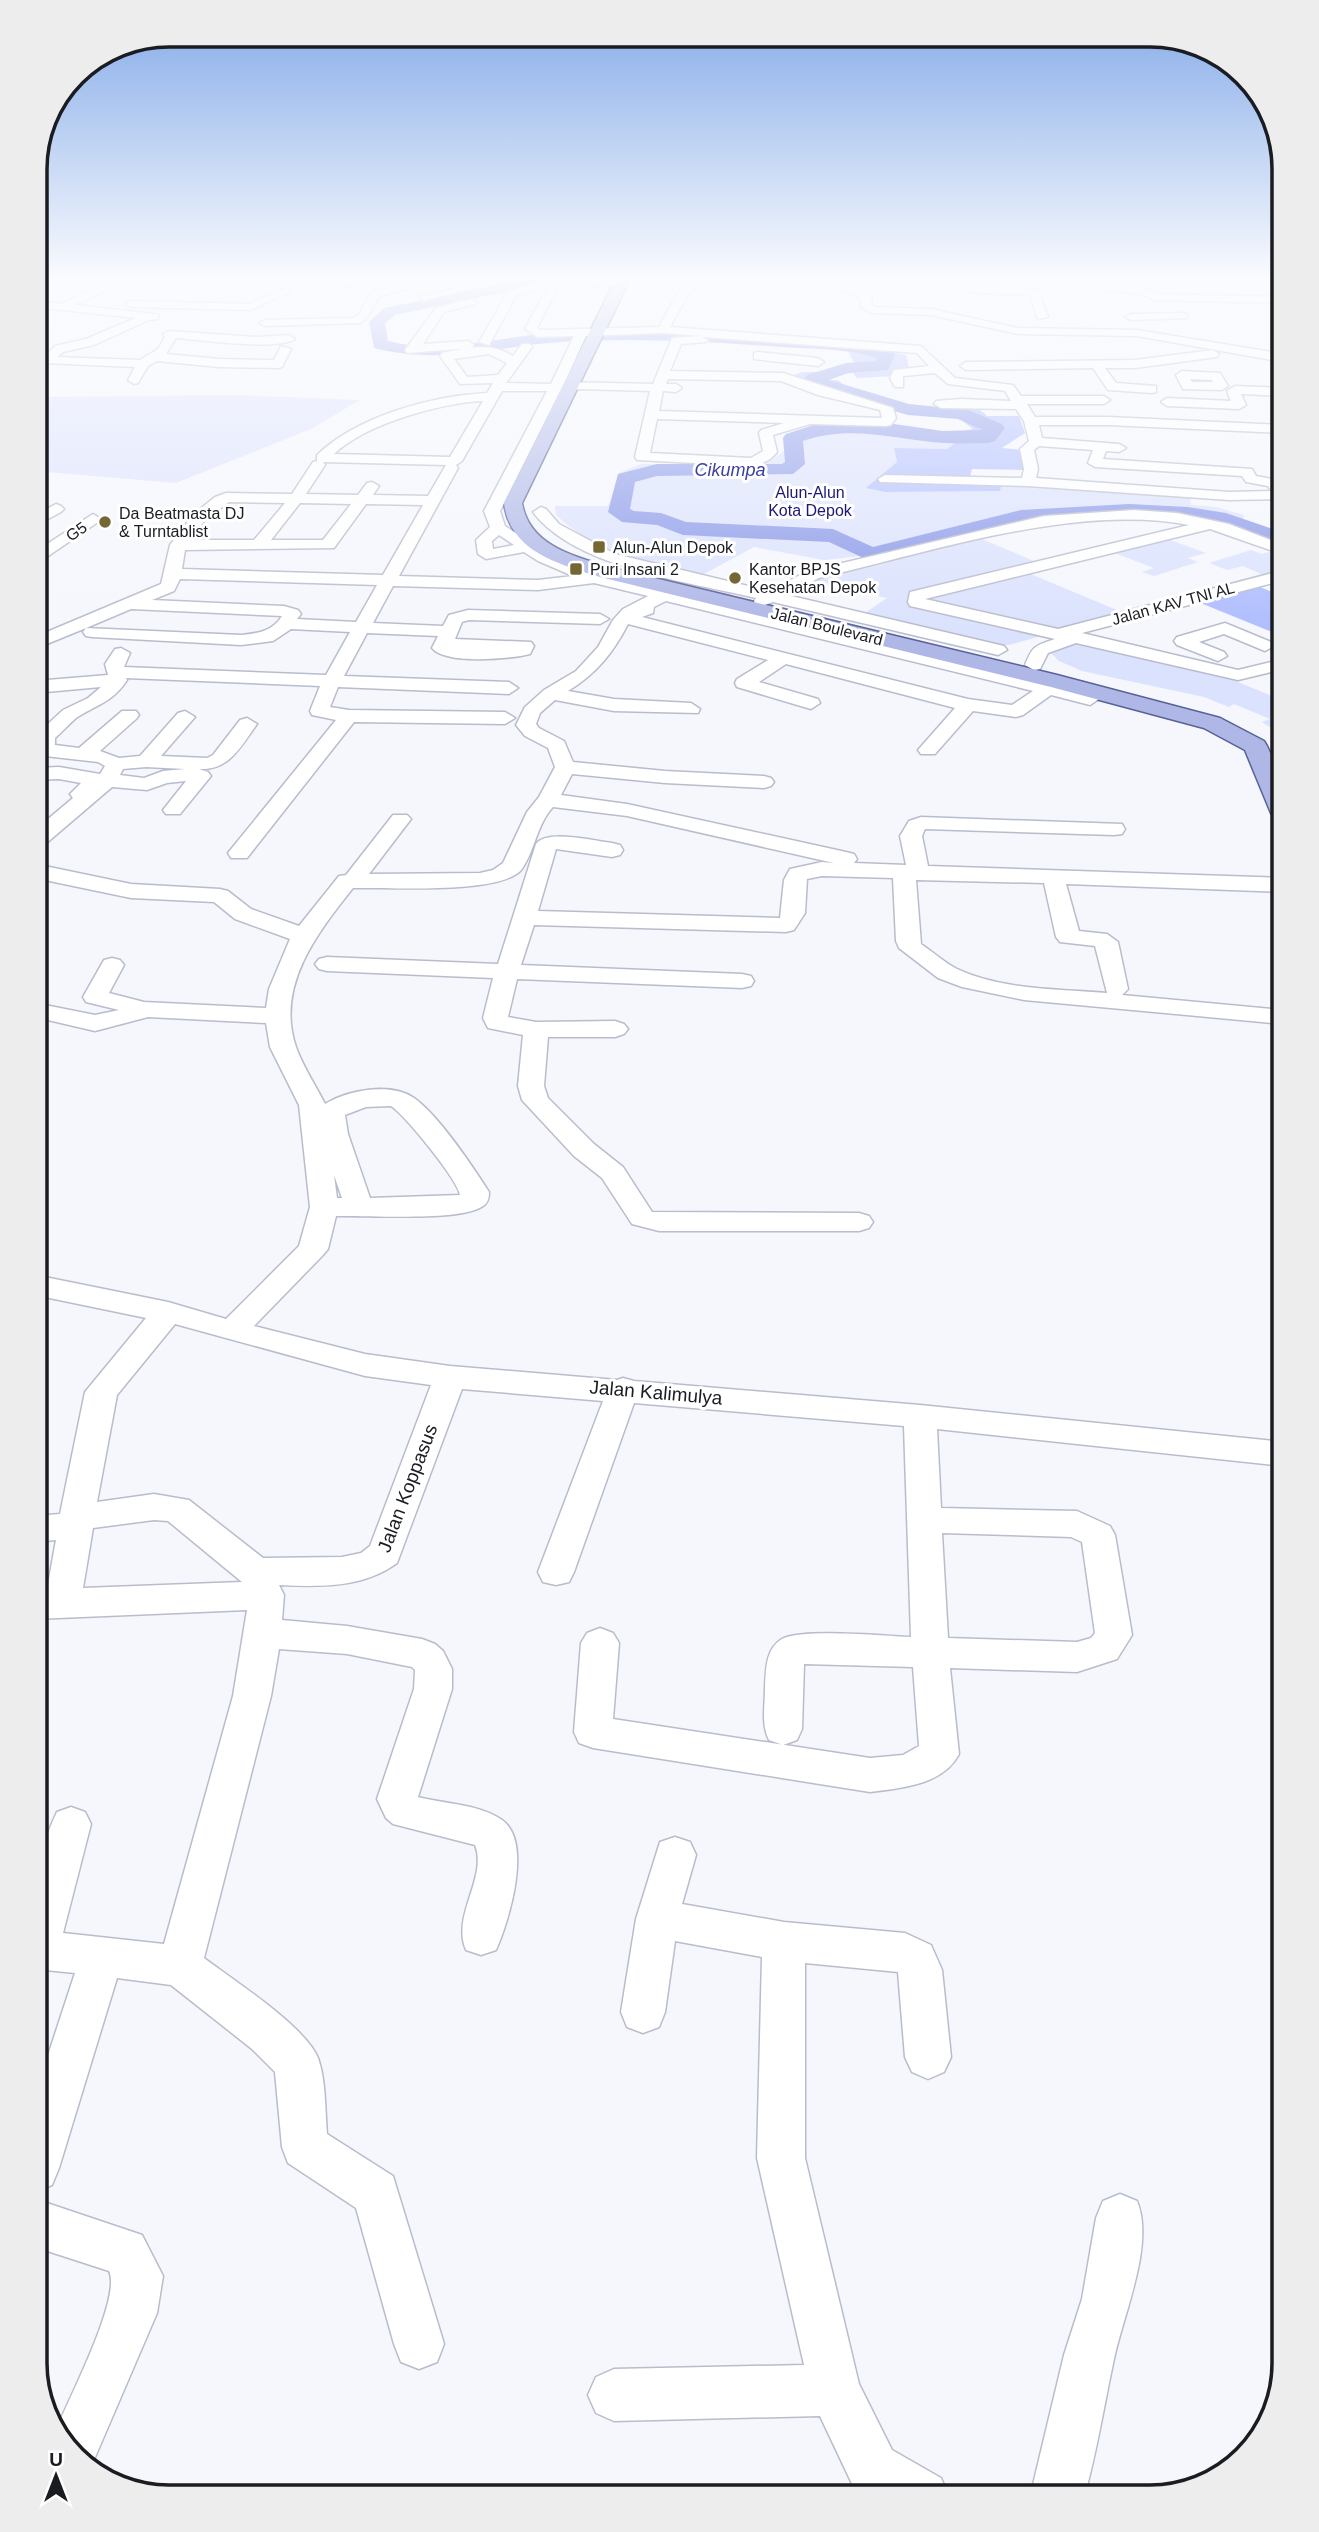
<svg xmlns="http://www.w3.org/2000/svg" width="1319" height="2532" viewBox="0 0 1319 2532" font-family="Helvetica,sans-serif">
  <style>
    .green { fill: #dbe2fd }
    .forest { fill: #afbdff }
    .lines { fill: none; stroke-linecap: round; stroke-linejoin: round }
    .river { fill: #8a98e8; fill-rule: evenodd }
    .minor-casing { stroke: #b9bccc; stroke-width: 3 }
    .major-casing { stroke: #586297; stroke-width: 3 }
    .minor { fill: #fff; fill-rule: evenodd }
    .major { fill: #afb7e7; fill-rule: evenodd }
    .poi-dot { fill: #746734; stroke: #fff; stroke-width: 2.5 }
    .labels { text-anchor: middle; stroke-width: 6; stroke-linejoin: round; paint-order: stroke }
    .far-park-label { font-size: 16px; fill: #1e1874; stroke: #fff }
    .far-poi-label { font-size: 16px; fill: #1a1c21; stroke: #fff; text-anchor: start }
    .far-street-label { font-size: 16px; fill: #1a1c21; stroke: #fff }
    .far-water-label { font-size: 18px; font-style: italic; fill: #3b419d; stroke: #fff }
    .street-label { font-size: 19px; fill: #1a1c21; stroke: #fff }
    .rim { fill: none; stroke: #1a1c21; stroke-width: 3.5 }
  </style>
  <rect width="100%" height="100%" fill="#f5f7fd"/>
  <!-- green -->
  <path class="green" d="M238,395L360,400L311,429L176,483L35,471V397Z
    M842,425L946,434L961,439L947,449L894,448L897,462L867,488L885,492L999,491L1001,483L1190,496L1191,505L1216,507L1244,515L1242,523L1284,537V547C1253,535 1221,519 1188,513C1138,505 994,512 950,535L871,555L824,560L754,547L702,575C649,562 598,554 556,515L555,506H608L619,473L641,464L752,466L773,459L818,426Z
    M977,537L1048,567L1028,573L1124,613L1009,645H996L862,615L887,598L810,581L818,575Z
    M1165,538L1206,553L1188,558L1198,562L1154,576L1142,572L1154,568L1112,552Z
    M1278,549L1284,551V572L1268,577L1243,566L1227,570L1209,563L1251,550L1262,554Z
    M1079,640L1236,677L1238,682L1284,701V736L1262,722L1270,719L1234,704L1229,707L1204,697L1082,671L1059,661L1048,650Z"/>
  <!-- forest -->
  <path class="forest" d="M896,348V353L906,355L909,367L895,371L894,376L857,378L853,373L826,374L828,380H838L848,388L914,406L980,410L987,416H1019L1025,433L1002,448L1022,450L1025,470L972,469L970,477L1002,483L1000,491L885,492L866,488L897,462L894,448L947,449L960,439L946,434L973,429L960,419L914,412L790,377L801,372H820L854,363L848,351Z
    M1253,584L1284,597V637L1198,602Z"/>
  <g class="lines">
    <!-- river -->
    <path class="river" d="M529,279H556L549,283L395,315L385,323L388,341C442,355 497,337 552,333C626,327 702,331 776,336C816,339 854,340 892,351L895,355L888,370L848,373L829,380L909,404L968,410L1002,424L1005,428L995,441L988,443C973,443 959,444 944,443C894,440 853,424 803,441L805,464L793,474L657,476L635,482L630,509L634,511L661,513L686,522L833,529L873,547L1021,510L1129,504L1188,507L1226,513L1284,533V547L1222,525L1188,519L1129,516L1021,522L870,561L829,542L683,535L657,525L622,522L608,512L618,474L657,464H782L785,462L783,438L786,434L826,421L887,423L943,431L983,430L958,419L908,415L826,392L804,379L807,375L846,363L875,361L877,358C846,348 813,349 782,347C704,341 625,337 548,343C486,349 437,364 374,348L369,322L384,308Z"/>
    <!-- minor casing -->
    <g class="minor-casing">
      <path id="minor" d="M35,279H52L35,286Z
        M116,279H129L75,305L154,314L158,315V319L149,320L94,345L63,352L57,357L140,360L158,349L165,337L163,334L169,331L257,337L289,335L295,339C278,351 200,340 176,338L166,354L219,359L274,360L281,346L291,349L282,367L278,368L219,367L157,361L148,366L138,383L134,384L128,380L135,367L44,363L42,360L55,346L86,339L136,318L35,307V301L61,304Z
        M132,279H169L189,283L184,286L137,282Z
        M322,279H383L350,287Z
        M432,279H449L379,296L369,315L360,323L265,326L259,323L265,320L354,318L360,313L371,292Z
        M496,279H514L424,300L419,297Z
        M564,279L620,281L625,284L620,287L560,284L559,282Z
        M690,279H702L688,294L670,327L921,346L955,378L1013,385L1021,396H1104L1110,400L1104,404H1027L1035,417H1108L1284,425V433L1108,425H1039L1042,438L1119,444L1126,448L1119,452L1106,451L1103,459L1252,469L1256,476L1278,480L1284,489V499L1229,500L1028,486L880,482L878,479L885,475L1022,478L1024,469L1020,449L1029,441L1024,421L1016,409L941,408L934,404L936,401L961,399L1011,401L1005,391L948,384L935,373L903,376V387H895L890,378L894,370L929,366L917,353L702,337L708,340L706,342L681,344L670,371L783,373L893,408L896,418L891,425L886,426L810,424L773,435L777,452C770,461 762,464 751,466L637,460L635,457L650,391L581,389L560,392L500,511L505,526L550,555L600,574L661,589L675,584L683,589L679,594L1044,682L1057,676L1064,678L1066,682L1062,687L1097,695L1099,699L1090,705L1051,695L1023,715L1016,717L973,711L935,754H921L918,750L955,708L786,664L759,682L818,699L820,703L811,709L804,707L737,687L735,683L737,679L768,660L628,624C613,653 596,674 568,691L614,699L691,703L700,709L698,713L614,711L555,700L540,713L536,724L539,728L564,741L573,762L665,771L764,776L771,778L774,782L771,786L764,788L665,783L572,774L561,795L627,804L846,852L854,854L857,859L854,863L906,865L900,836L909,821L921,817L1122,824L1125,829L1122,834L1114,835L925,829L922,836L928,866L1284,878V892L1066,884L1079,931L1107,934L1118,942L1128,989L1122,995L1284,1010V1024L1024,1000L962,987L938,978L899,948L896,941L893,878L822,876L807,879L805,913L794,930L786,932L534,925L521,965L742,974L751,976L754,981L751,986L742,988L517,979L508,1017L536,1022L615,1021L624,1024L628,1029L624,1034L615,1037H548L544,1086L548,1098L594,1144L623,1167L652,1212L859,1213L869,1216L873,1222L869,1228L859,1231H659L632,1224L602,1178L574,1156L522,1100L518,1086L523,1035L488,1028L483,1018L493,978L327,971L319,969L315,964L319,959L327,957L498,964L536,844C547,829 594,841 612,843L620,845L623,850L620,855L612,857L556,849L538,911L780,918L784,880L790,869L822,862L834,863L627,816L553,807C537,824 535,850 522,869C502,895 387,887 353,888C318,932 275,986 296,1047C303,1067 316,1086 325,1104C347,1090 391,1082 414,1098C438,1115 473,1167 489,1192C489,1198 488,1203 483,1206C461,1222 366,1215 336,1216L328,1249L323,1255L254,1326L365,1354L450,1366L617,1380L623,1378L634,1381L920,1405L1284,1442V1466L937,1429L941,1508L1077,1511L1110,1526L1115,1535L1132,1635L1117,1659L1077,1672L950,1668L959,1754C943,1785 901,1788 870,1792L593,1748L579,1743L574,1732L581,1643L587,1633L600,1628L613,1633L619,1643L613,1719L870,1758L903,1755L919,1746L913,1667L804,1664L802,1729L797,1740L783,1745L769,1740C761,1724 765,1706 765,1688C766,1671 765,1649 782,1639C802,1628 885,1636 911,1637L904,1426L634,1403L574,1572L569,1582L556,1585L543,1582L538,1572L603,1401L462,1389L397,1563C363,1588 320,1587 279,1585L284,1595L282,1620L347,1626L422,1639L435,1644L443,1651L452,1669V1689L418,1797C444,1804 480,1804 502,1820C533,1842 509,1921 496,1950L481,1955L466,1950C451,1916 488,1877 475,1845L393,1824L386,1818L377,1799L414,1689L415,1670L412,1667L347,1654L279,1649L271,1696L204,1958C233,1980 305,2026 318,2058C326,2080 325,2111 327,2134L393,2176L444,2344L437,2362L419,2369L401,2362L394,2344L356,2208L288,2163L282,2147L275,2072L252,2049L171,1985L117,1978L59,2168L52,2185L35,2192V2095L75,1973L35,1969C35,1912 31,1865 57,1812L71,1807L85,1812L91,1824L63,1933L164,1944L233,1696L247,1610L35,1619V1591L47,1590L56,1540L35,1542V1516L60,1514L85,1392L146,1318L35,1295V1275L168,1302L226,1319L299,1246L310,1207L299,1105L270,1047L266,1023L148,1017L95,1031L35,1017V1003L95,1015L119,1010L86,1002L83,997L104,960L112,958L120,960L124,965L109,993L144,1002L266,1008L269,989L290,939L235,919L214,902L131,898L35,878V864L131,884L220,889L228,891L251,909L299,926L339,876L346,875L393,815H407L411,819L369,874L480,873L493,870L503,863L527,812L539,797L555,767L548,748L525,736L516,725L525,707L544,690L576,671L598,647L613,620L623,609L648,596L594,583L538,590L393,586L373,623L443,626L449,615L468,610L600,614L609,619L600,624L469,620L462,622L455,639L531,642L534,646L530,654C510,659 446,665 432,648L438,636L367,633L344,676L509,682L518,688L509,694L338,687L330,707L349,710L505,712L515,718L505,724L354,722L247,858H231L228,853L336,720L312,715L310,711L320,686L126,678L127,680C113,702 96,705 76,718C69,724 62,732 55,738V745L79,748L122,711H136L139,715L136,719L100,751L119,758L140,756L178,713L185,711L195,717L161,756L207,758L213,755L240,720L247,718L257,724C241,746 229,771 199,769L208,772L211,776L180,814H166L163,810L186,781L167,783L147,790L112,787L43,846L35,847V830L73,798L70,794L81,783L59,779L35,780V768L59,767L100,774L105,766L98,762L45,756L35,750V737L38,733L63,710L88,698L101,687L35,693V681L108,675L105,664L115,649L121,648L130,653L124,667L326,675L350,632L291,629L273,641L241,645L92,637L86,636L83,632L86,628L37,648L35,637L161,584L170,545L175,538L194,514L215,497L226,493L292,494L313,462L317,461V455C358,416 431,396 487,393L493,383L460,384L440,356L442,353C466,348 491,342 513,356L522,344H530L532,347L506,383L551,384L574,336L537,337L525,329L548,286L516,296L489,345L479,342L508,292L546,280L559,285L537,328L540,330L659,327L677,294ZM663,333L701,336L672,338L653,384L565,382L586,336ZM489,354L507,363L498,375L467,377L454,359ZM668,379L781,381L818,395L880,410L882,418L659,411L663,391L676,392L682,388L676,384H666ZM502,391H547L484,511L490,527L476,540L478,554L486,559L524,552L538,561L573,576L538,580L399,576L458,468L456,465L462,461ZM483,401L450,457L334,454C365,424 440,403 483,401ZM657,419L784,423L761,430L759,433L763,451L751,458L650,453ZM1039,446L1093,450L1088,463L1095,467L1242,476L1246,482L1268,486L1271,491L1229,492L1036,478L1038,469L1034,450ZM323,462L446,465L428,496L373,495L379,486L372,482L367,483L358,495L306,494L325,465ZM229,502L285,503L254,540H189L205,520ZM300,503L351,504L323,540H271ZM366,504L423,505L383,575L182,569L185,550L334,548ZM499,535L514,545L493,549L492,541ZM180,579L377,585L356,622L297,619L301,614L298,610L284,606L152,600L174,591ZM666,601L1033,691L1012,705L968,699L642,617L653,613L654,607ZM131,609L282,616C272,632 258,633 241,635L86,628ZM146,767L185,769L163,771L144,778L120,775L123,769ZM916,880L1044,883L1056,937L1060,942L1095,946L1107,993C1058,989 1002,990 957,969C945,963 933,952 921,944ZM391,1106C405,1115 458,1180 460,1195L370,1198L348,1134L345,1115L366,1107ZM334,1175L342,1198H337ZM175,1324L365,1376L431,1385L370,1546L361,1553L342,1557L263,1558L189,1500L154,1494L97,1502L117,1395ZM154,1520L168,1521L242,1582L83,1588L93,1528ZM942,1533L1071,1537L1082,1542L1095,1633L1091,1638L1077,1642L948,1638Z
        M816,279C833,278 857,286 872,296L871,304L875,307L931,309L1018,328L1137,330L1284,354V362L1137,336L1018,334L931,315L872,313L861,307V298Z
        M1054,279L1127,280L1132,283L1128,286L1144,288L1158,294L1284,297V303L1156,300L1138,293L1101,290L1100,288L1105,285L1059,282Z
        M286,287L290,288V292L251,310L131,307L125,304L131,301L249,304Z
        M970,287L1038,290L1048,317L1038,319L1030,295L966,292L965,290Z
        M471,299L477,302L475,304L444,312L423,344L468,341L474,345L472,348L407,353L405,350L436,308Z
        M1183,313L1187,314V318L1131,320L1125,317L1131,314Z
        M1213,350L1219,354L1217,357L1135,368H1105L1116,383L1156,386V392L1152,393L1108,390L1093,368L966,370L960,366L966,362L1135,360Z
        M758,352L818,358L824,362L818,366L754,359V353Z
        M1182,371L1220,373L1228,386L1222,390L1183,389L1176,375ZM1190,379L1212,380L1213,382H1192Z
        M1235,386L1284,388V396L1241,394L1246,405L1239,409L1167,406L1161,402L1167,398L1231,401L1227,391Z
        M56,504L61,506L64,509L61,512L35,526V515Z
        M541,507L546,509L559,524L615,554L769,591L808,571L1044,516L1134,510L1177,513L1229,524L1284,545V555L1210,529L925,599L1058,629L1284,570V580L1082,633L1238,670L1284,659V669L1238,680L1076,643L1048,653L1040,669L1034,670L1025,665C1033,645 1035,646 1055,639L910,606L908,602L910,592L1189,525C1077,503 930,552 819,578L787,595L1004,646L1007,650L998,655L773,602L762,606L756,605L754,601L756,598C690,582 575,568 533,512Z
        M93,514L101,519L98,522L35,565V552Z
        M1225,623L1271,642L1274,646L1265,651L1224,634L1199,642L1224,652L1227,656L1218,661L1177,645L1174,641L1177,637Z
        M675,1837L690,1842L696,1855L682,1904L784,1922L905,1933L931,1945L942,1970L951,2057L944,2072L928,2079L912,2072L905,2057L898,1972L805,1963V2158L859,2384L892,2450L941,2478L949,2497H870L854,2488L820,2416L614,2421L596,2413L588,2395L596,2377L614,2369L804,2365L757,2158L762,1957L675,1941L665,2012L659,2027L643,2033L627,2027L621,2012L636,1919L660,1842Z
        M1120,2194L1137,2201C1155,2244 1123,2315 1114,2359C1104,2405 1097,2452 1084,2497H1030L1064,2355L1082,2299L1096,2218L1103,2201Z
        M35,2199L142,2235L163,2276L157,2313L90,2469L57,2428C69,2398 122,2297 109,2271L35,2247Z"/>
    </g>
    <!-- major casing -->
    <g class="major-casing">
      <path id="major" d="M616,279H630L522,503C529,547 577,557 613,568L1057,675L1220,718L1264,741L1267,746L1284,784V821L1275,818L1271,813L1245,750L1204,728L1051,687L600,577C559,564 510,552 504,503Z"/>
    </g>
    <!-- minor -->
    <use href="#minor" class="minor"/>
    <!-- major -->
    <use href="#major" class="major"/>
  </g>
  <!-- sky -->
  <linearGradient id="sky" x2="0" y2="1"><stop stop-color="#82a9e8"/><stop offset="0.44" stop-color="#fafbfe"/><stop offset="1" stop-color="#fafbfe" stop-opacity="0"/></linearGradient>
  <rect width="1319" height="633" fill="url(#sky)"/>
  <!-- markers -->
  <g class="poi-dot">
    <circle cx="105" cy="522" r="7"/>
    <rect x="592" y="540" width="14" height="14" rx="3.5"/>
    <rect x="569" y="562" width="14" height="14" rx="3.5"/>
    <circle cx="735" cy="578" r="7"/>
  </g>
  <g class="labels">
    <!-- far-park labels -->
    <g class="far-park-label">
      <text x="810" y="498">Alun-Alun<tspan x="810" dy="18">Kota Depok</tspan></text>
    </g>
    <!-- far-poi labels -->
    <g class="far-poi-label">
      <text x="119" y="519">Da Beatmasta DJ<tspan x="119" dy="18">&amp; Turntablist</tspan></text>
      <text x="613" y="553">Alun-Alun Depok</text>
      <text x="590" y="575">Puri Insani 2</text>
      <text x="749" y="575">Kantor BPJS<tspan x="749" dy="18">Kesehatan Depok</tspan></text>
    </g>
    <!-- far-street labels -->
    <g class="far-street-label">
      <text transform="translate(76 531) rotate(-35)" y="6">G5</text>
      <text transform="translate(1173 603) rotate(-15)" y="6">Jalan KAV TNI AL</text>
      <text transform="translate(827 626) rotate(14)" y="6">Jalan Boulevard</text>
    </g>
    <!-- far-water labels -->
    <g class="far-water-label">
      <text x="730" y="476">Cikumpa</text>
    </g>
    <!-- street labels -->
    <g class="street-label">
      <text transform="translate(656 1392) rotate(5)" y="7">Jalan Kalimulya</text>
      <text transform="translate(407 1488) rotate(-69)" y="7">Jalan Koppasus</text>
    </g>
  </g>
  <!-- crop -->
  <path d="M0 0H1319V2532H0ZM169 47H1150A122 122 0 0 1 1272 169V2363A122 122 0 0 1 1150 2485H169A122 122 0 0 1 47 2363V169A122 122 0 0 1 169 47Z" fill="#ededed" fill-rule="evenodd"/>
  <path class="rim" d="M169 47H1150A122 122 0 0 1 1272 169V2363A122 122 0 0 1 1150 2485H169A122 122 0 0 1 47 2363V169A122 122 0 0 1 169 47Z"/>
  <!-- north arrow -->
  <g transform="translate(56 2476)" stroke="#ffffff" stroke-width="5" paint-order="stroke">
  <path d="M0-5L12 26L0 18L-12 26Z" fill="#1a1c21"/>
  <text y="-10" font-size="19" font-weight="bold" text-anchor="middle" fill="#1a1c21">U</text>
  </g>
</svg>
